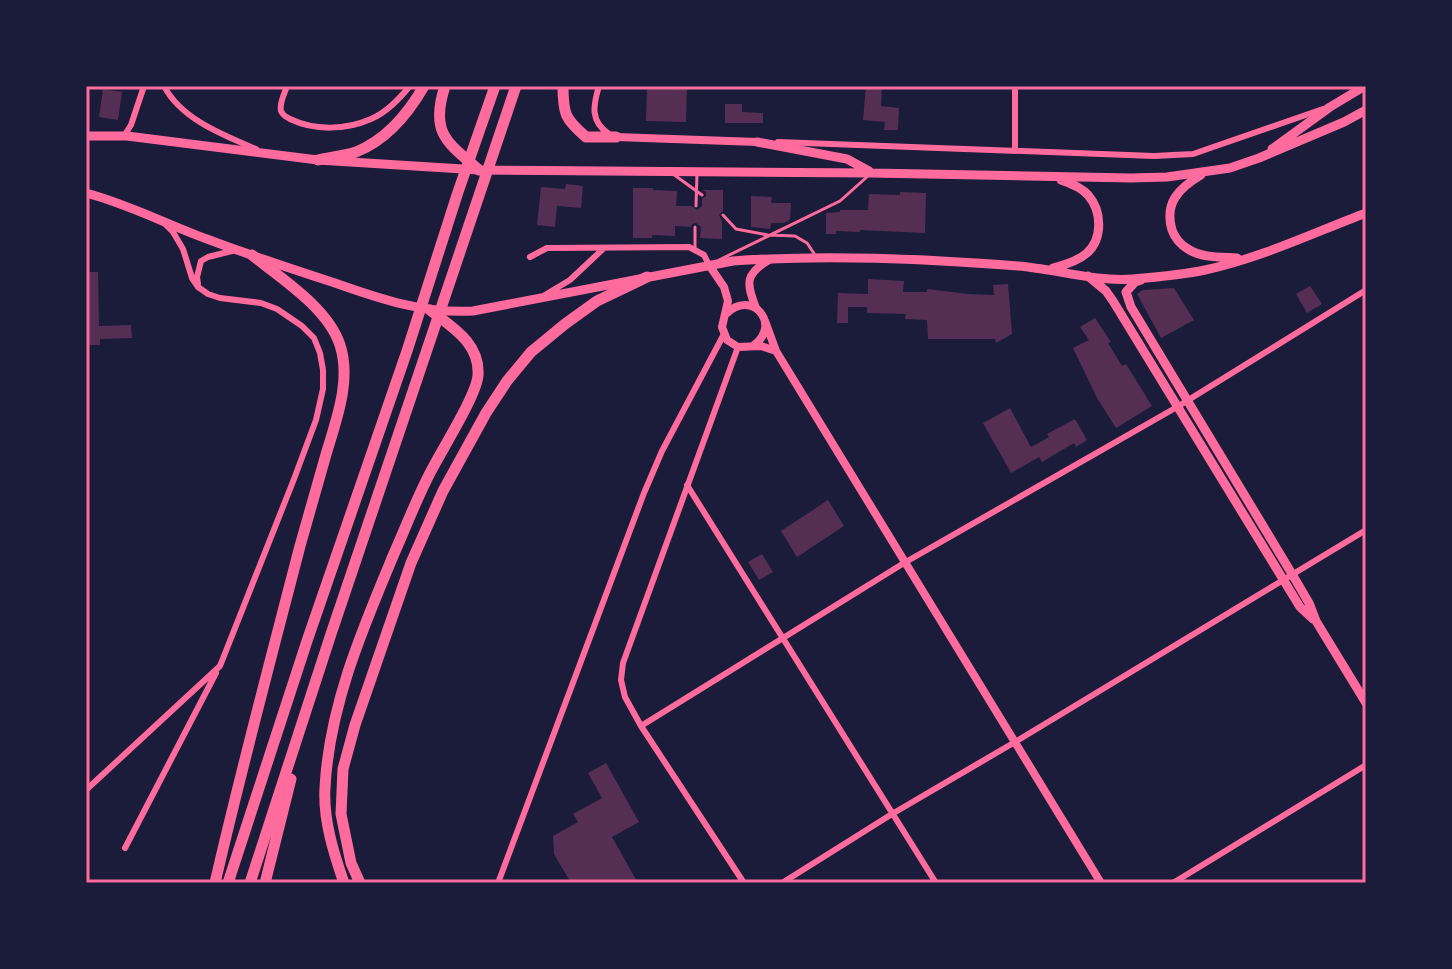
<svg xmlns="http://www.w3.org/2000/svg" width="1452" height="969" viewBox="0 0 1452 969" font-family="Quicksand,sans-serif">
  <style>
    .building { fill: #542f53 }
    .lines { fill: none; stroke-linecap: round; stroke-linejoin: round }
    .service { stroke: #ff6b9d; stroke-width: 3 }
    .minor { stroke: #ff6b9d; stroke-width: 6 }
    .tertiary { stroke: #ff6b9d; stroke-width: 8 }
    .secondary { stroke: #ff6b9d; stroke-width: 9 }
    .motorway { stroke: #ff6b9d; stroke-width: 11 }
    .neatline { fill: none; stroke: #ff6b9d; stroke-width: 3 }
  </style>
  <rect width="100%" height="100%" fill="#1b1b3a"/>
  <!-- building -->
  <path class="building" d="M647,86H687L686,122L646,121Z
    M866,86H882L881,106L899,108L898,130H884L885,122L863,120Z
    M103,89L122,92L118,120L99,117Z
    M725,104H742V112L763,113V123H725Z
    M566,184L583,186L581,208L557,206L555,227L537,225L541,187L565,189Z
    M633,188H653V190L677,191L676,206H692L697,210L702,206V199L706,196V192L702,190H723V211L719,215L722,221V239L700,238L701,227L696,223L692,224L691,227L675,226V236L652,235V238H633Z
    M900,192L926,193L925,233L860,230V232L836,231V234H826V213L840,212V210H868L869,194L900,195Z
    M751,196L772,197L771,203H791L790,220L784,223H771L770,229L751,227Z
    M86,272H98L99,326L131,325L132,338L100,339V345H86Z
    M868,279L904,281L903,292H927V289L968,294L994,295L993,285L1008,284L1012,334L996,343L995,339H928L927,320L905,319L906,314L867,313V307H848V323H837L838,293L868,294Z
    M1310,286L1322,304L1307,313L1296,294Z
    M1174,288L1194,320L1161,338L1137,294L1143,290Z
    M1095,318L1111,342L1108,343L1122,366L1126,364L1152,406L1116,428L1097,398L1073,348L1089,340L1080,327Z
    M1010,408L1031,447L1049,437L1047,434L1075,419L1087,440L1076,447L1074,443L1042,462L1039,457L1011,473L983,423Z
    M828,500L844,526L797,557L781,531Z
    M762,554L773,572L759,580L748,562Z
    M606,763L639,822L612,837L638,883H571L554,854L553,836L578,822L573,814L602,798L588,773Z"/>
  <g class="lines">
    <!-- service -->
    <path class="service" d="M673,174L702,195
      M696,206L697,173
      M723,215L736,229L768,235L795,236L807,243L815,255
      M695,247V227
      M719,260L840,201L868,176"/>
    <!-- minor -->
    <path class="minor" d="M164,86C181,119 223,135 256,149
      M287,86C285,93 279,103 281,111C283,116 285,116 290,119C315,131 346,130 371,119C387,112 399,99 410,86
      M599,86C593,106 590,121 609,134
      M1015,86V149
      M124,136L131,125L144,86
      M778,142L1154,156L1193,154L1323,109
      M530,257L547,248L689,247L704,255L709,265
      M198,284L197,277L201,261L208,257L236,250
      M545,295L570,280L604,248
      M738,347L623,663L621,680L625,697L641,726L744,883
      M687,485L936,883
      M641,726L904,563L1177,407L1366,290
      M86,790L220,666L294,479L316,420L323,389V370L320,353L314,338L302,326L277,309L261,303L220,298L208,294L198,287L192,278L183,249L173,232L165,224
      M125,848L216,673
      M498,883L644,493L662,451L724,334
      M782,883L892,814L1015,742L1366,530
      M1173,883L1366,765"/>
    <!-- tertiary -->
    <path class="tertiary" d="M616,137L757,142
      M709,265L724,287L728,301L722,327L727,340L738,347L761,346L776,351
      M756,308C746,283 745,274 769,260
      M726,314C752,288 782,325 754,345
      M765,321L776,351L1101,883"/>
    <!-- secondary -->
    <path class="secondary" d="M86,136H127L318,160L479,170L871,173L1131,178L1167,177L1230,168L1259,158L1344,122L1366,110
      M757,142L847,159L869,171
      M1272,149L1330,107L1365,86
      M1201,175C1179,188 1164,203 1172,230C1175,238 1181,245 1188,249C1201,258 1221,257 1237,258
      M86,193C128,204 166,224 207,239C249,255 292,269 335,283C380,299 425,314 473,311L733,261C827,254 924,259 1018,266C1056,269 1095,282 1133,279C1157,277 1182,275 1205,270C1261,258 1313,233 1366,213
      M1053,268C1065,265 1078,261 1087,253C1103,238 1102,211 1088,195C1081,187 1070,183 1061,180
      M1088,276L1106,291L1113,301L1300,607L1313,619
      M1141,280L1135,282L1126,292L1131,307L1292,574L1309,603L1316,621L1366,703"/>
    <!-- motorway -->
    <path class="motorway" d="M445,86C430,132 446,142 479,170
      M563,86C563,114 565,119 586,137H616
      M318,160C330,157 344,156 356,152C386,140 408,114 424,86
      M215,883C241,770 271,658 300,546C308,517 317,487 325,458C335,423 352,382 340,345C328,308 282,279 252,255
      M228,883L307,641L407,351L458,192L495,86
      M250,883L331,634L516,86
      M265,883L291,779
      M344,883C334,854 323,820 325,788C329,707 362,630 393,556C405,529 416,500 430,473C441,451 477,395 478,375C480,343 452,327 430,310
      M360,883L351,863L341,814L343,769L355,725L411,563L443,491L486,413L507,381L531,352L565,324L597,301L647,277"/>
  </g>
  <!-- border -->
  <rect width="1452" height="969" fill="none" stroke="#1b1b3a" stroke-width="176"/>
  <rect x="88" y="88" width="1276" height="793" class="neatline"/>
</svg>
